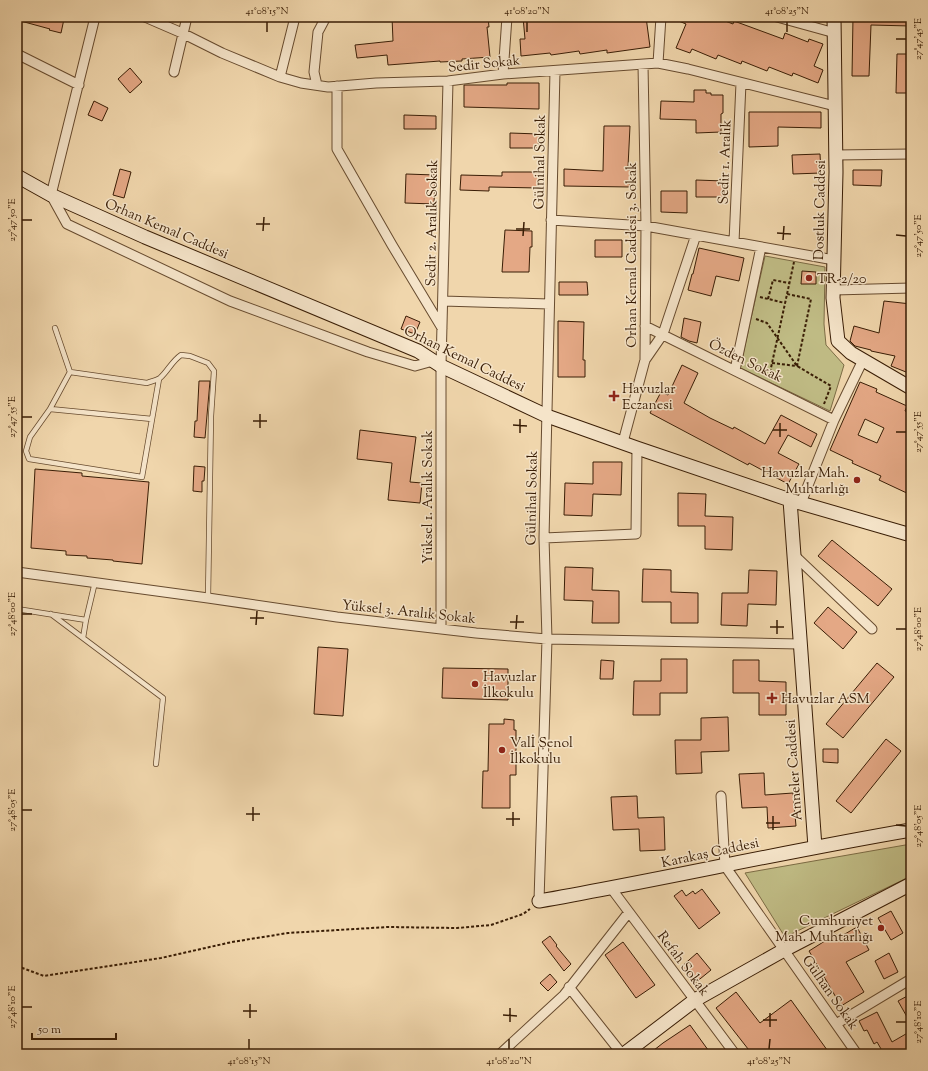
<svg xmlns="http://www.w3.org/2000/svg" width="928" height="1071" viewBox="0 0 928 1071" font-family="'Sorts Mill Goudy',serif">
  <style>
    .green { fill: #c0bc85; stroke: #7c6c45 }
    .building { fill: #e4a885; stroke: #391d05; fill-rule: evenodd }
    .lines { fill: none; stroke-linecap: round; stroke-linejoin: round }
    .lane-casing { stroke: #674b2f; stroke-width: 6 }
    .street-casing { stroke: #674b2f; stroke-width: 11 }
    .secondary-casing { stroke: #391d05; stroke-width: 15 }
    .path { stroke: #391d05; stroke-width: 2; stroke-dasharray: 3 2; stroke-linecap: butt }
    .lane { stroke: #f5e4c9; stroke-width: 4.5 }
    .street { stroke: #f5e4c9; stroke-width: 9 }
    .secondary { stroke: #f5e4c9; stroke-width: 13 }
    .ticks { fill: none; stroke: #391d05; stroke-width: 1.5 }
    .poi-dot { fill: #8f2418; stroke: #f5e4c9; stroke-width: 1.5 }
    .labels { text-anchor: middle; stroke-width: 3; stroke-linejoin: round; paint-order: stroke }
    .street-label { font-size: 14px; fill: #391d05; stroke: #f5e4c9 }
    .poi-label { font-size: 14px; fill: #391d05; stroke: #f5e4c9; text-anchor: start }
    .neatline { fill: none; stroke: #391d05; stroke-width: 1.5 }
    .ticks-label { font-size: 10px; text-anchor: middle; fill: #391d05 }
  </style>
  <rect width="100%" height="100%" fill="#f0d6ac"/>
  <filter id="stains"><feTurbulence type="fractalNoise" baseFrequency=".005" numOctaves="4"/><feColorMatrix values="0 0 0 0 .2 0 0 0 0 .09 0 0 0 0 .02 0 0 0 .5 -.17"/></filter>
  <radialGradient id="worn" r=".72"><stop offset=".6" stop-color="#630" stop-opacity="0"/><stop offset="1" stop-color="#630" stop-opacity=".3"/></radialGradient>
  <!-- green -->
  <path class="green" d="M765,256L825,267L824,324L826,345L844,365L830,411L740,368Z
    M911,844V876L785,937L745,873Z"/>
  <!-- building -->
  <path class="building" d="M17,17H53L64,19L61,33L49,30L50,29L17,20Z
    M392,17H488L489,27H487L490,57L462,59V61L440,62V61L388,65L387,55L357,58L355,45L393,41Z
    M523,17H646L650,47L607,53V50L580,54L579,51L551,55L550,53L521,56L520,39H525Z
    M669,17H715L733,24L734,21L783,39L785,33L808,42L809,39L823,44L814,66L823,70L818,83L793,73L792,76L769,67L767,71L742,61L741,64L718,55L716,59L692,49L690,53L676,48L686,24Z
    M853,17H911V26L871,25L869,76H852Z
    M897,54H911V93H896Z
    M130,68L142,82L130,93L118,79Z
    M507,83H539V109L464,107V85H507Z
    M694,90H706V93H711V95H723V113L721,114V132L696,133V120L660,119L661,101L694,102Z
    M94,101L108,108L102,121L88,115Z
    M749,112H821V128L778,127V146L749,147Z
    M404,115L436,116V129H404Z
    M604,126H630L628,167H630V187L564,186V169L603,171Z
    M510,133L539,134L538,148H510Z
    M820,154L821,173L793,174L792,155Z
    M120,169L131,172L124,198L113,195Z
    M853,170H882L881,186L853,185Z
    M502,172H539V188L489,187V191L460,190L461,175L502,176Z
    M406,174L435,175L434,204L405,203Z
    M696,180L724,181V197H696Z
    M661,191H687V213L661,212Z
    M505,230L532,231V247H530L529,272H502Z
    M595,240H622V257H595Z
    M699,248L744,258L739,281L716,276L711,296L688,290L692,274H693Z
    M802,271L816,272V284H801Z
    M559,282H587L588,295H559Z
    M884,301L911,304V374L891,366L895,356L871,351V350L855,346L850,341L854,326L879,333Z
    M406,316L420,322L415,334L401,329Z
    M684,318L701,322L697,343L689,341L681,337Z
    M558,321L584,322L583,360H585V377H558Z
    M682,365L698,373L684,403L710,418L733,429L734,427L765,444L781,415L817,434L811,447L788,435L778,453L799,464L788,484L749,463L748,465L650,413L661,392L668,395Z
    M199,381H210L205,438L194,437L195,421H197Z
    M860,382L877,389L876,392L907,406L905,411L911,413V495L879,480L881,476L852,463L853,461L830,450ZM865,419L884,428L877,443L858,435Z
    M360,430L416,437L410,482L422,483L420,503L388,500L392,463L357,459Z
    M593,462H622L621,495L593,494L592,516L564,515L565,483L593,484Z
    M194,466L205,467L204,481H202V492L193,491Z
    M35,469L82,473V476L149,482L142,564L113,561V560L87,558V556L66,555V551L31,548Z
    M678,493L706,494L705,516L733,517L732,550L705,549V526H678Z
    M832,540L892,589L878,606L818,556Z
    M565,567L593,568L592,590L619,591V623H592L593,601L564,600Z
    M643,569L671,570V592L698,593V623H671V602H642Z
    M749,570L777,571L776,605L748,604L747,626L721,625L722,593H748Z
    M828,607L857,632L843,649L814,623Z
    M318,647L348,649L343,716L314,714Z
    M661,659H687V693H660V715H633L634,681H661Z
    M601,660L614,661L613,679H600Z
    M733,660H759V681L786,682V715H759V693H733Z
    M877,663L894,677L843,738L826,724Z
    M443,668L508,669V700L442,698Z
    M728,717L729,751L701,752L702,773L676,774L675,740H701V718Z
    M504,719L514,720V730H516V775H510V808H482L483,771H488L489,724H504Z
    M886,739L901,751L851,813L836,801Z
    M823,749H838V763L823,762Z
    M764,773L765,795L793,793L796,826L768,828L767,807L742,808L739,774Z
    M637,796L638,818L664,817L665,850L640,851L639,829L613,830L611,797Z
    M702,889L720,913L699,929L674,896L682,890L686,896L693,891L695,894Z
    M891,911L903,933L891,940L878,918Z
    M857,927L869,950L846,962L864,992L841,1006L809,951L836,934L838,938Z
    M550,936L557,945L556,946L571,964L564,971L542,942Z
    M623,942L655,985L636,998L605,955Z
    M697,953L711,970L695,983L681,967Z
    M889,953L898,972L884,979L875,961Z
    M550,974L557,982L548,991L540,983Z
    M736,992L760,1023L791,1000L830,1054H752L716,1008Z
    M911,994V1024L898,1001Z
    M877,1012L892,1042L911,1031V1054H884L877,1042L874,1044L867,1030L864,1031L859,1021Z
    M690,1025L711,1054H649L663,1043Z"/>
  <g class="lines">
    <!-- lane casing -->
    <g class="lane-casing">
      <path id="lane" d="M55,328L70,372L50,409L30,437L26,451L29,459L142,477L159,379
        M70,372L147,383C152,381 157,380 160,378C168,371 172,361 181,355L190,356L208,363L214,371L211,416L208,598
        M50,409L152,419
        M17,609L86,620
        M51,614L163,698L156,764
        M83,638L86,620L95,582"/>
    </g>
    <!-- street casing -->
    <g class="street-casing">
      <path id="street" d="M95,17L51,195L67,224L230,301L368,352L415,366L433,361
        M145,17L182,33L222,53L280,77L301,83L328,87L376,83L448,81L503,74L658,63L688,69L835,106
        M777,17L835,33
        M17,54L79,85
        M658,63L661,17
        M174,72L187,17
        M503,74L507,17
        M280,77L295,17
        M317,85L314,72L318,32L326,17
        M337,86V149L392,245L442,328
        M836,155L911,154
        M551,220L646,226L834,260
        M734,242L741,83
        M834,290L911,288
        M443,301L549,304
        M645,326L834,420
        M645,360L663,334L696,235
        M735,370L761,247
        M623,442L645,360L646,226L643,65
        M801,503L834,420L863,360
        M544,538L636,534L637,448
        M794,555L872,629
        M17,572L208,598L337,617L476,633L547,639L800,644
        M441,629V366L448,81
        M721,796L725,866L857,1054
        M611,888L735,1054
        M539,901L547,639L544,538L555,71
        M569,987L622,1054
        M836,1024L911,979
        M500,1054L564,995L629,912"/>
    </g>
    <!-- secondary casing -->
    <g class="secondary-casing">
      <path id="secondary" d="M834,17L836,172L833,298L838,341L851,353L911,388
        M17,176L51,195L145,237L418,351L441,366L547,416L637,448L790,500L911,535
        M790,500L815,847
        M539,901C664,879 787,851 911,830
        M624,1054L695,1000L784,950L911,884"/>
    </g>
    <!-- path -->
    <path class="path" d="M760,297L785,303
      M768,299L773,280L789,283
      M756,319L767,323L797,366L831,386L824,404
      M772,363L797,366L811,299L787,294
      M769,377L794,262
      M17,966L44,976L161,958L232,942L288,933L388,927L457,928L491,925L523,914L530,909"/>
    <!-- lane -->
    <use href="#lane" class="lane"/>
    <!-- street -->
    <use href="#street" class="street"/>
    <!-- secondary -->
    <use href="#secondary" class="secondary"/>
  </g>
  <!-- ticks -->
  <path class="ticks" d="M267,32V22M527,32V22M787,32V22M896,39H906M22,220H32M256,224H270M516,229H530M263,231L264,217M777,233L791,234M896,235L906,236M523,236L524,222M783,240L784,226M22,417H32M253,421H267M513,425L527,426M260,428V414M773,430H787M896,432H906M520,433V419M780,437V423M22,614H32M250,618H264M510,622H524M256,625L257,611M770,627H784M516,629L517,615M896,629H906M777,634V620M22,810H32M246,814H260M506,819H520M253,821V807M766,823H780M896,825L906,826M513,826V812M773,830V816M22,1007H32M243,1011H257M503,1015L517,1016M250,1018V1004M763,1020H777M510,1022V1008M896,1022H906M770,1027V1013M249,1049V1039M509,1049V1039M769,1049L770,1039"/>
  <!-- markers -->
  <g class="poi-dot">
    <circle cx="809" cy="278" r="4"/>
    <path d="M612 390h4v4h4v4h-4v4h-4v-4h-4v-4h4z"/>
    <circle cx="857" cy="480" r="4"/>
    <circle cx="475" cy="684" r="4"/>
    <path d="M770 692h4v4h4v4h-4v4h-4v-4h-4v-4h4z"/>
    <circle cx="502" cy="750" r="4"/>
    <circle cx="881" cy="928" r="4"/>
  </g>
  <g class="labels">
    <!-- street labels -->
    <g class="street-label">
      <text transform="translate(484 63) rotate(-6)" y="5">Sedir Sokak</text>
      <text transform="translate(539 162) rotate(-89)" y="5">Gülnihal Sokak</text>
      <text transform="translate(724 162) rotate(-88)" y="5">Sedir 1. Aralık</text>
      <text transform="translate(819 210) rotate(-89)" y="5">Dostluk Caddesi</text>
      <text transform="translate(431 223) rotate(-89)" y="5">Sedir 2. Aralık Sokak</text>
      <text transform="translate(167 228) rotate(23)" y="5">Orhan Kemal Caddesi</text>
      <text transform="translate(631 255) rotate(-90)" y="5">Orhan Kemal Caddesi 3. Sokak</text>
      <text transform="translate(465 358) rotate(26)" y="5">Orhan Kemal Caddesi</text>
      <text transform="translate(746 360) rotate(26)" y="5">Özden Sokak</text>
      <text transform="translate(427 497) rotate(-90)" y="5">Yüksel 1. Aralık Sokak</text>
      <text transform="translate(531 498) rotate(-89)" y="5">Gülnihal Sokak</text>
      <text transform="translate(409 611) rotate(6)" y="5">Yüksel 3. Aralık Sokak</text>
      <text transform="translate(793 770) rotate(-94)" y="5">Anneler Caddesi</text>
      <text transform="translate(710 852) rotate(-12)" y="5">Karakaş Caddesi</text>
      <text transform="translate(684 963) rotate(53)" y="5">Refah Sokak</text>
      <text transform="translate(831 992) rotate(55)" y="5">Gülhan Sokak</text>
    </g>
    <!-- poi labels -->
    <g class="poi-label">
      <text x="817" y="283">TR-2/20</text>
      <text x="622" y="393">Havuzlar<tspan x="622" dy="16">Eczanesi</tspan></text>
      <text x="849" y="477" text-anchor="end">Havuzlar Mah.<tspan x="849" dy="16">Muhtarlığı</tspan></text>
      <text x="483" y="681">Havuzlar<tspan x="483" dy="16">İlkokulu</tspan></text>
      <text x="781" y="703">Havuzlar ASM</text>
      <text x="510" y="747">Valİ Şenol<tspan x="510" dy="16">İlkokulu</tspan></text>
      <text x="873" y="925" text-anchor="end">Cumhuriyet<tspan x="873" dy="16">Mah. Muhtarlığı</tspan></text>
    </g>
  </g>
  <!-- margin -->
  <rect width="928" height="1071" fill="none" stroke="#f0d6ac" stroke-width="44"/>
  <!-- scale -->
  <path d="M32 1033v6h84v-6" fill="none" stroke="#391d05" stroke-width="2"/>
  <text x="38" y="1033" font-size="12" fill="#391d05" stroke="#f5e4c9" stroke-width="3" paint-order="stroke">50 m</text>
  <rect x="22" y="22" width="884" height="1027" class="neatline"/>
  <g class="ticks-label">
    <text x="267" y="14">41°08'15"N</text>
    <text x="527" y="14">41°08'20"N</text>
    <text x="787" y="14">41°08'25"N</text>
    <text transform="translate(917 39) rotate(-90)" y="4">27°47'45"E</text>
    <text transform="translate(11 220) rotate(-90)" y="4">27°47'50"E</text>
    <text transform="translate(917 236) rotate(-90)" y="4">27°47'50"E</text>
    <text transform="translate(11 417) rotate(-90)" y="4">27°47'55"E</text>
    <text transform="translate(917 432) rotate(-90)" y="4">27°47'55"E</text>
    <text transform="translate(11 614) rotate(-90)" y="4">27°48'00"E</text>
    <text transform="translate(917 629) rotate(-90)" y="4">27°48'00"E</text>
    <text transform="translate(11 810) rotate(-90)" y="4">27°48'05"E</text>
    <text transform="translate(917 826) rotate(-90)" y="4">27°48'05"E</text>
    <text transform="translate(11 1007) rotate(-90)" y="4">27°48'10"E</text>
    <text transform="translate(917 1022) rotate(-90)" y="4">27°48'10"E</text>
    <text x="249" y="1064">41°08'15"N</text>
    <text x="509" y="1064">41°08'20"N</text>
    <text x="769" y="1064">41°08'25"N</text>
  </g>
  <rect width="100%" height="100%" filter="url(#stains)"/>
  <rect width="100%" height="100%" fill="url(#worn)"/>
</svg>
